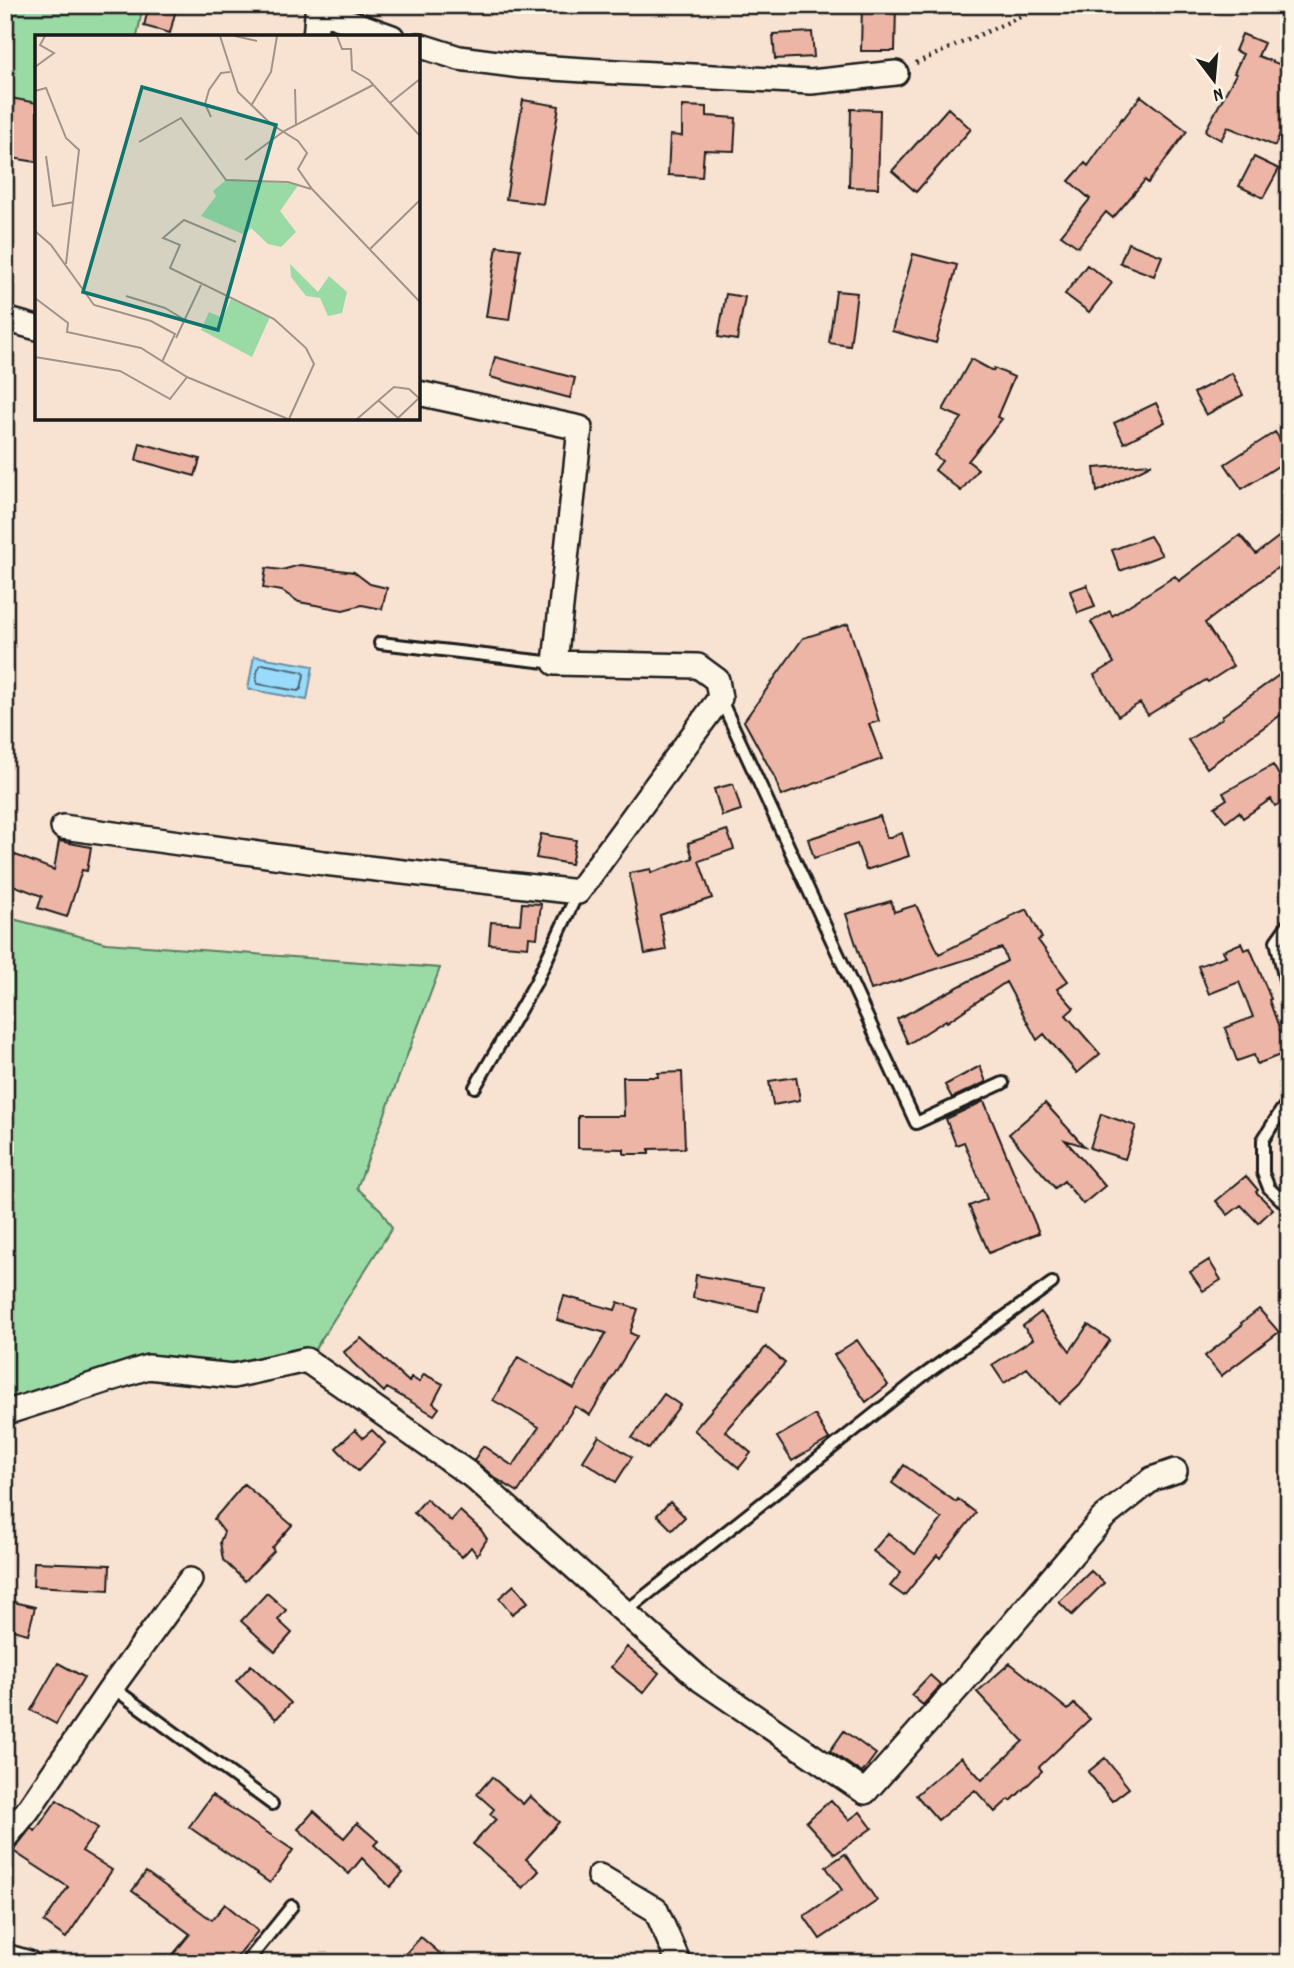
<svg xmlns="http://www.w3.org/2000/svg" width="1294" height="1968" viewBox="0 0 1294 1968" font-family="Dekko,sans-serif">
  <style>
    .green { fill: #9adba5; stroke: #5b7c60; stroke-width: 2 }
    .water { fill: #99dbfb; stroke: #678fa2; stroke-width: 2 }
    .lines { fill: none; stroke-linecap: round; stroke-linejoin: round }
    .shore { stroke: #4e6875; stroke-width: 2 }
    .building { fill: #edb5a5; stroke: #1c1c1c; stroke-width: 2 }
    .service-casing { stroke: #1c1c1c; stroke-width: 16 }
    .minor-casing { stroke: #1c1c1c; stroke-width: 28 }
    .path { stroke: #1c1c1c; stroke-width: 4.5; stroke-dasharray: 2 5; stroke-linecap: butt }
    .service { stroke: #fcf5e5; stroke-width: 10 }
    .minor { stroke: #fcf5e5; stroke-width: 23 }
    .inset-road { fill: none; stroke: #a09389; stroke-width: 2 }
    .view { fill: #0f766e; fill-opacity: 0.15; stroke: #0f766e; stroke-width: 3.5 }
    .inset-edge { fill: none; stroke: #1c1c1c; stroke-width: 3.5 }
  </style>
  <rect width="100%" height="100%" fill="#f8e2d2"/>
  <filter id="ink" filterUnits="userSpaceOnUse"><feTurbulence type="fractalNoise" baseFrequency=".0143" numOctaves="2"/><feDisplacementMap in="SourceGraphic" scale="14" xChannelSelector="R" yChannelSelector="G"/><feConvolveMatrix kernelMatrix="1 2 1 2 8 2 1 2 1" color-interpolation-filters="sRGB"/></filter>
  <g filter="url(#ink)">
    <!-- green -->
    <path class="green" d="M5,5H143L137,37H37V126L5,121Z
      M5,917L106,943L440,968L357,1188L381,1210L392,1228L301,1371L147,1376L5,1420Z"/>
    <!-- water -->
    <path class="water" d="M254,656L313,666L307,700L248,689Z"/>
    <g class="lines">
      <!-- shore -->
      <path class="shore" d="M262,664L303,672L304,675L301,689L298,691L258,684C255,679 257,667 262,664Z"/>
    </g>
    <!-- building -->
    <path class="building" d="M149,5H177L170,33L144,26Z
      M862,5H896L895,51H861Z
      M812,32L814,57L775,59L773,34Z
      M1242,34L1264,43L1258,56L1289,68V110L1275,146L1228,127L1221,140L1205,131L1236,74L1234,73L1243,54L1235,51Z
      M1141,96L1187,131L1148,183L1145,180L1113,218L1106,212L1078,247L1061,235L1090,199L1069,181L1085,163L1088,166L1122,118L1123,119Z
      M5,97L37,103V162L5,157Z
      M523,100L559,106L543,204L506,199Z
      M682,106L707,107V116L736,118L734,151L704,150L702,177L668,175L670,135L682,136Z
      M948,108L971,129L916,192L892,171Z
      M851,109L880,110L878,188L849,187Z
      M1254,157L1279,169L1263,198L1239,186Z
      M1128,243L1162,256L1154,276L1120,263Z
      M497,246L520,249L509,320L486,317Z
      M913,254L957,265L936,343L892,331Z
      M1087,265L1112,283L1089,312L1065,294Z
      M836,291L857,293L850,346L829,343Z
      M726,294L745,297L737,340L718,337Z
      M495,357L575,378L570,398L490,377Z
      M971,359L993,371L994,368L1014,377L997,417L1002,419L968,461L978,469L961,491L935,470L942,461L934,455L962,418L943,410Z
      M1232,373L1243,395L1206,415L1194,393Z
      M1156,403L1165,422L1124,443L1114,423Z
      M1275,432L1289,453V459L1242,489L1225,464Z
      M140,443L200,459L195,476L136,460Z
      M1151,464V465L1097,492L1094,468Z
      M1240,535L1256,554L1280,536L1289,548V559L1205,623L1233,666L1208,682L1206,680L1148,715L1140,703L1118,716L1094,675L1114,663L1091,622L1110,611L1112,616L1175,576L1179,581Z
      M1150,536L1162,555L1120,571L1112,550Z
      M300,565L354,572L370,584L387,588L382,609L362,605L343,610L299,602L282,591L263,588L266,568L282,570Z
      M1087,585L1095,607L1078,613L1070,591Z
      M848,624L879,721L869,724L882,759L781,796L775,778L744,721L803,638Z
      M1289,668V709L1207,768L1188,740L1223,718L1222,716Z
      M1273,765L1289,793V798L1275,806L1271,799L1243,818L1239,812L1226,822L1215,807L1227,799L1223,793Z
      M733,784L741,810L722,816L714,789Z
      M880,816L887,838L902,833L909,856L866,870L857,844L814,858L808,839Z
      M727,830L734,849L699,861L712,898L660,915L666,950L645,954L629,873L651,869V873L693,858L688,843Z
      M541,834L576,840L571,864L536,858Z
      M59,841L91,847L87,871L82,870L67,917L38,908L42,896L5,882V851L54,870Z
      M891,901L894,912L916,905L939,954L1010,919L1009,917L1027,909L1042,938L1038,940L1068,981L1057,989L1074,1008L1066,1015L1100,1054L1077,1073L1044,1034L1037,1040L1006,982L947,1022L946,1020L908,1044L897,1019L1007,961L1002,948L871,990L846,914Z
      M522,903L541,904L537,938L529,937L528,947L489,944L491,922L520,924Z
      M1241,943L1244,950L1250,948L1271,999L1269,1000L1288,1052L1257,1064L1254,1055L1237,1061L1225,1028L1253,1017L1239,982L1209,994L1198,966L1226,956L1223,951Z
      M980,1066L986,1082L952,1098L945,1085Z
      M682,1072L685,1148L649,1149V1154H624V1149L578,1148V1116H624L623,1077H658V1073Z
      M796,1077L800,1100L773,1105L769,1081Z
      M984,1101L1039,1233L989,1253L969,1206L987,1199L964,1142L956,1145L946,1119Z
      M1045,1103L1084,1146L1065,1140L1105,1186L1083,1204L1064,1181L1055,1188L1009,1134Z
      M1101,1114L1136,1126L1125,1159L1090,1148Z
      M1246,1176L1258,1190L1256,1192L1273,1209L1258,1223L1241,1205L1228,1215L1216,1201Z
      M1209,1260L1221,1280L1203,1291L1190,1272Z
      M696,1275L763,1287L758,1312L693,1298Z
      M564,1296L615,1310L618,1302L638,1309L630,1333L637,1336L590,1415L575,1406L518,1492L495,1478L474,1460L483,1446L513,1466L539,1427L493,1400L518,1357L574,1389L606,1333L557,1320Z
      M1259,1309L1279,1332L1221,1376L1205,1356L1232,1335L1231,1334L1242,1325L1241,1323Z
      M1041,1312L1070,1351L1088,1325L1110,1340L1080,1384L1059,1404L1027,1368L1004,1383L992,1365L1033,1339L1023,1326Z
      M361,1338L409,1382L411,1377L419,1382L424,1374L443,1384L433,1403L439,1408L434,1415L387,1388L384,1392L352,1362L344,1352Z
      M857,1340L888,1385L866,1402L834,1355Z
      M766,1347L785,1363L725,1431L751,1453L739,1468L694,1430Z
      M664,1394L680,1405L649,1449L632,1438Z
      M815,1415L829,1439L792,1461L777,1437Z
      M355,1430L363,1438L372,1430L385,1443L358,1471L336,1448Z
      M599,1436L632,1457L616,1482L583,1461Z
      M904,1465L956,1502L958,1499L976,1513L940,1558L937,1555L904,1596L890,1586L901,1573L873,1551L888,1533L915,1554L942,1519L892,1483Z
      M244,1484L292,1525L272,1548L274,1551L245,1581L223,1560L220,1542L224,1532L214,1519Z
      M426,1499L451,1521L460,1511L481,1530L487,1539L477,1555L471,1547L462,1557L414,1513Z
      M670,1502L685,1517L672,1530L657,1515Z
      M34,1562L110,1565L109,1590L33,1586Z
      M1091,1571L1104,1583L1072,1615L1059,1602Z
      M514,1585L528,1602L512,1614L499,1598Z
      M267,1593L286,1610L278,1620L292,1633L275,1652L241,1621Z
      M5,1600L35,1607L28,1634L5,1628Z
      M627,1647L659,1673L643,1693L611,1667Z
      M58,1663L84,1677L56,1724L31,1710Z
      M1010,1663L1068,1710L1074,1704L1090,1719L1039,1767L1042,1771L1011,1801L1009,1799L995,1812L975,1790L938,1820L916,1795L961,1757L982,1780L1023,1741L977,1692Z
      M251,1665L291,1703L276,1719L236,1681Z
      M930,1675L941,1685L923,1705L911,1695Z
      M844,1731L876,1754L862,1773L830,1751Z
      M1105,1758L1129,1788L1112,1801L1088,1772Z
      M492,1777L523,1804L530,1796L559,1822L526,1859L539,1871L523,1888L473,1844L496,1819L490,1814L494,1809L477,1794Z
      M212,1795L293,1850L270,1883L189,1827Z
      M57,1800L98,1828L82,1851L112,1870L66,1938L44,1922L68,1887L13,1851L31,1828L35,1831Z
      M831,1800L849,1820L860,1812L872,1828L835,1854L806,1822Z
      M314,1811L344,1838L357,1823L378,1841L374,1845L403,1873L390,1887L362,1858L349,1874L298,1829Z
      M845,1854L877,1901L820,1939L804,1916L842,1890L826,1867Z
      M146,1872L212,1920L225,1904L258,1931L232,1963H166L190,1934L132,1891Z
      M421,1937L451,1963H397Z"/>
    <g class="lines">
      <!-- service casing -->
      <g class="service-casing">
        <path id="service" d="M380,643L555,663
          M720,698L916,1123L1003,1083
          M1289,923L1276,941L1289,998
          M475,1087L536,982L578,892
          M1289,1101L1281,1111L1263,1140V1173L1269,1188L1289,1207
          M625,1612L920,1378L1052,1283
          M112,1687L272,1804
          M246,1963L292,1906"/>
      </g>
      <!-- minor casing -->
      <g class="minor-casing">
        <path id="minor" d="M317,10L392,37
          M315,37L318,5
          M418,45L459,58L521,66L616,72L811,82L896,73
          M5,319L37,328
          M63,827L324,863L578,892L720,698L717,680L698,666L555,663L580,428L418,393
          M5,1413L148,1367L233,1376L306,1360L472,1476L701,1680L865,1792L970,1674L1103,1518L1152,1479L1175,1471
          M5,1838L28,1810L112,1687L190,1580
          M599,1876L656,1910L679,1963
          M5,1956L29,1963"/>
      </g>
      <!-- path -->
      <path class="path" d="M916,63L1047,5"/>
      <!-- service -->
      <use href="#service" class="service"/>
      <!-- minor -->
      <use href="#minor" class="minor"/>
    </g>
  </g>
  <!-- overview -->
  <g transform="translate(35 35)">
    <rect width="385" height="385" fill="#f8e2d2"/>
    <path d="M192,144L264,149L245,176L261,197L246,212L233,209L216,193L210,200L166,181L181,161L178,156ZM255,229L283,257L294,241L312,257L307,278L293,281L285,263L271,261L256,242ZM196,264L235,282L217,322L166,295L174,277L188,283Z" fill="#9adba5"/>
    <path class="inset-road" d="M185,1L203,57L236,89L263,106L272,118L263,134L277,154L385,267M200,1L222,6M302,1L307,14H316L317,35L334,45L385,101M0,32L19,18L5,10L10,1M260,54L261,91M0,56L11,53L31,103L44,115L31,229M355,68L385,44M216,71L236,37L242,1M176,82L170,69L174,55L186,38L195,37M104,107L146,83L191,145L253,147L276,154M11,121L18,171L39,167M210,125L249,96L338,50M0,196L16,210L59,270L116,286L140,299L127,327M201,207L149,185L128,203L145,210L135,233L239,284L271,313L279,329L254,384M335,214L385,165M91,261L130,273L150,285M0,263L33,288L32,297L106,313L152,342L253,384M141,303L166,250M0,322L85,336L135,364L152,342M343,365L363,383M322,384L359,352L374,354L385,364M362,384L384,363"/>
    <path class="view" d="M107,52L241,90L183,295L48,257Z"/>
    <rect width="385" height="385" class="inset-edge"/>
  </g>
  <!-- margin -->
  <rect width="1294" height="1968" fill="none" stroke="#fcf5e5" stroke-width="28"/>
  <rect x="14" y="14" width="1266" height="1940" fill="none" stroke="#1c1c1c" stroke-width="2.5" filter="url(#ink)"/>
  <!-- north arrow -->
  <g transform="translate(1214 80) rotate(164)" stroke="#fcf5e5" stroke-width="5" paint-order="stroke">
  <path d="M0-5L12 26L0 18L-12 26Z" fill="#1c1c1c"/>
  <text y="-10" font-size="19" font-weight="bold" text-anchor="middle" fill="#1c1c1c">N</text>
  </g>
</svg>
